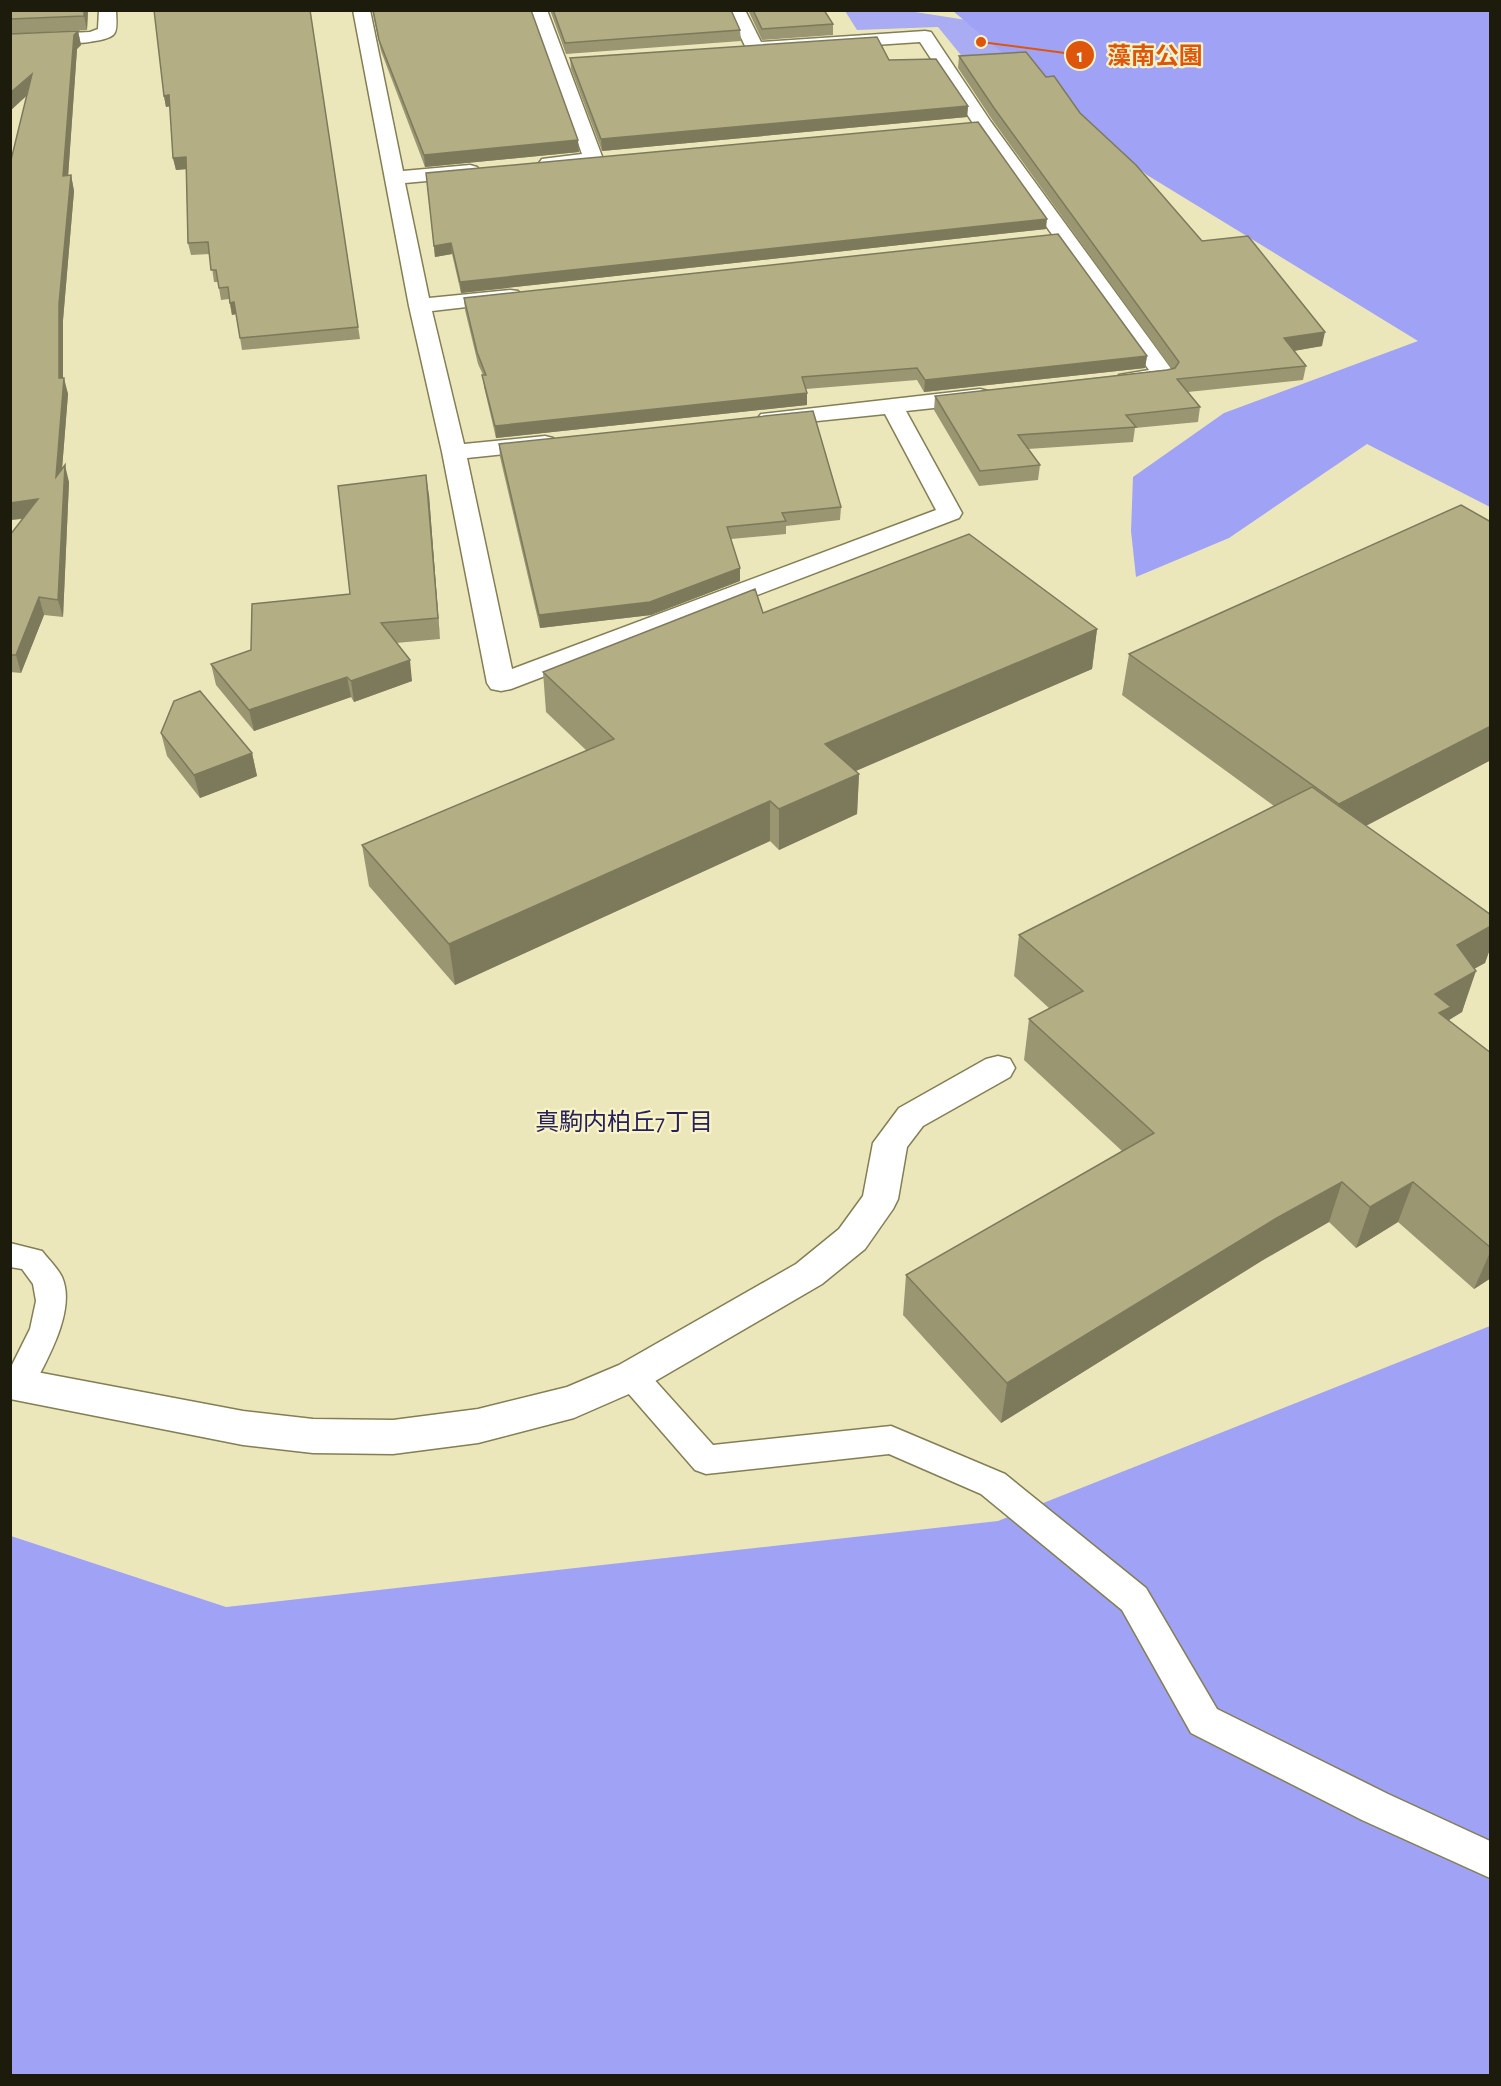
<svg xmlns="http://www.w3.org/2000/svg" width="1501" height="2086" viewBox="0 0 1501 2086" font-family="'Alegreya Sans','Noto Sans JP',sans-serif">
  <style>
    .green { fill: #a9acf3 }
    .forest { fill: #a0a2f5 }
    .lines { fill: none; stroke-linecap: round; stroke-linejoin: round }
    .lane-casing { stroke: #827e55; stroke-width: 3 }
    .street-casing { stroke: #827e55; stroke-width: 3 }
    .lane { fill: #fff; fill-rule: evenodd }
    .street { fill: #fff; fill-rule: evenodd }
    .wall { fill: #9a9672 }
    .shaded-wall { fill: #7d7a5c }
    .building { fill: #b3ae84; stroke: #7d7a5c; stroke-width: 1.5 }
    .labels { text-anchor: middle; stroke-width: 4.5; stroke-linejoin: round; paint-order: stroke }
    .neighbourhood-label { font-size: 24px; fill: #26215b; stroke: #f9f4c8 }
    .leader { fill: none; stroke: #de560c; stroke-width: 2 }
    .callout-dot { fill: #de560c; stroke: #f9f4c8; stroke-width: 2 }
    .mark-label { font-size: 18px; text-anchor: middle; font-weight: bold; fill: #fff }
    .callout-label { font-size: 24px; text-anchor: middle; font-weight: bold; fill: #de560c; stroke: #f9f4c8; stroke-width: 4.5; stroke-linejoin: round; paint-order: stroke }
  </style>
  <rect width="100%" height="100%" fill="#ece7bb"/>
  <!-- green -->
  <path class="green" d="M845,11H909L992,24L1023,53L965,60L938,27L857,30Z"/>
  <!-- forest -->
  <path class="forest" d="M953,11H1490V507L1367,444L1229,538L1136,577L1131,531L1133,477L1224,413L1418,341L1147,175Z
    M1490,1326V2075L11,2076V1536L226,1607L998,1521Z"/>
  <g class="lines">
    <!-- lane casing -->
    <g class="lane-casing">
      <path id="lane" d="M10,1243L42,1251C48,1259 57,1267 62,1277C77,1311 45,1363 30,1393L19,1397L10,1394V1369L30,1329L36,1301L33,1284L22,1269L10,1267Z
        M632,1363L643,1367L713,1445L891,1426L1005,1474L1146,1588L1217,1709L1388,1794L1490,1841V1878L1362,1820L1191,1733L1122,1610L981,1494L889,1454L706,1474L695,1470L621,1385L616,1376L621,1367Z"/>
    </g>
    <!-- street casing -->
    <g class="street-casing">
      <path id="street" d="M99,10H116C116,17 118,29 114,34C105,46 28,45 10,46V36L90,32L98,29Z
        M353,10H370L403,171L470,165L477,167L480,171L477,175L470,177L405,183L429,298L510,290L518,291L521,296L518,301L510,302L432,311L464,444L545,436L553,438L557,443L553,448L545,450L467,458L512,669L936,510L885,414L769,426L761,424L757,419L761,414L980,389L988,391L991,396L988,401L980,403L906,411L962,513L959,518L511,689L501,691L491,689L487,683L442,452L409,306Z
        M530,10H547L603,159L600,163L549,169L542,167L539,163L542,159L582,154Z
        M728,10H745L761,42L925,31L931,32L991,122L1172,370L1175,375L1172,380L1127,387L1119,385L1116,380L1119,375L1149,370L976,128L920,42L755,53L749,52L746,48Z
        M998,1056L1010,1059L1015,1068L1010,1077L923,1126L907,1147L898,1199L893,1209L865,1249L822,1284L645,1387L574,1418L478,1443L393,1454L313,1453L243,1445L10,1399V1367L243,1411L313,1419L393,1420L478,1409L567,1387L619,1365L796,1264L839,1229L863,1196L873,1143L899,1108L986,1059Z"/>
    </g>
    <!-- lane -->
    <use href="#lane" class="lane"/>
    <!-- street -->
    <use href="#street" class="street"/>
  </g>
  <!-- wall -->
  <path class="wall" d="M10,10H88L87,30L10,34Z
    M310,10L360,339L242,350L236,314L232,315L229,299L221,300L218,282H214L210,254L191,255L188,243L186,169L176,170L173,158L170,106L166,107L164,96Z
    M372,10H531L579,152L425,167L381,51Z
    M550,10H731L740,30L741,41L566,54Z
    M748,10H824L833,24V35L762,40Z
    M78,31L81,45L77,49L68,176L71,175L74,191L63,320V378L68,394L62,469L69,482L63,617L44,615L21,673L10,672V535L23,519L10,520L26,96L10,111V34Z
    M959,56L1046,77L1202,241L1322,346L1294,351L1306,366L1303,380L1188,392L1200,407L1198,422L1135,428L1133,442L1028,449L1040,465L1038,480L979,486L934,410L935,396L1172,369L993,121L958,68Z
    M570,58L889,60L968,106L967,117L602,151L571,69Z
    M426,173L1046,229L461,293L452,254L435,257Z
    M464,298L1147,356L1145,368L924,392L917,380L806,389L807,393V405L496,438L484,387L483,375L478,364L465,310Z
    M499,444L841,507L840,520L786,526V534L731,539L740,568V581L651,615L540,628L500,457Z
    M429,495L440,639L396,643L412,681L354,702L351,697L254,731L216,685L211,664L251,650L350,594Z
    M1491,522V760L1365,826L1491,915V946L1485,963L1475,968L1462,1012L1448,1020L1491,1053V1278L1474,1289L1398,1222L1356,1248L1329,1222L1263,1260L1001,1423L903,1315L906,1275L1122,1151L1024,1060L1029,1019L1050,1009L1014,976L1019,935L1274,806L1122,695L1129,654Z
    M763,613L1097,629L1092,669L856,771L859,774L857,814L779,850L770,841L455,985L369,886L362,845L587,751L546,712L543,672Z
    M161,733L252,753L257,776L200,798L167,756Z"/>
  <!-- shaded-wall -->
  <path class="shaded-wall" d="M84,10H88L87,30L84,16Z
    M78,31L81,45L77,49L67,192L63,176L74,35Z
    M32,74L35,88L10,111V93Z
    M169,95L171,106L166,107L164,96Z
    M968,106L967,117L602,151L601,139Z
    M578,140L579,152L425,167L424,155Z
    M186,157L188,169L176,170L173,158Z
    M71,175L74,191L63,320V390L64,378L68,394L60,494L56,477L59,378V304Z
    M1047,219L1046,229L461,293L460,282Z
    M451,243L452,254L435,257L434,246Z
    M234,302L236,314L232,315L230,303Z
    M1325,332L1322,346L1281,353L1284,338Z
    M1147,356L1145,368L924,392L925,380Z
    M807,393V405L496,438L495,426Z
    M65,465L69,482L63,617L58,600Z
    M426,475L429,495L440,639L438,618Z
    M38,499L43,516L10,520V503Z
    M740,568V581L651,615L540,628L539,615Z
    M39,597L44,615L21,673L16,655Z
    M1097,629L1092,669L823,785L825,744Z
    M410,660L412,681L354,702L351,681Z
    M347,677L351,697L254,731L249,710Z
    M1491,726V760L1328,846L1339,804Z
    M252,753L257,776L200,798L194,775Z
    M859,774L857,814L779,850V809Z
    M770,801V841L455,985L449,944Z
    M1491,926V946L1485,963L1443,986L1457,945Z
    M1476,971L1462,1012L1446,1022L1436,1048L1435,994Z
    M1342,1182L1329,1222L1263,1260L1001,1423L1007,1383L1275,1219Z
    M1413,1182L1398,1222L1356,1248L1370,1207Z
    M1491,1250V1278L1474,1289Z"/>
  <!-- building -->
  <path class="building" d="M10,10H84V16L10,19Z
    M154,10H310L358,327L240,338L234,302L230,303L228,287L219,288L216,270H211L208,242L188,243L186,157L173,158L169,95L164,96Z
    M373,10H531L578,140L424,155L379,40Z
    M553,10H731L740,30L565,43Z
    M753,10H824L833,24L762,29Z
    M78,31L74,35L63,176L71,175L59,304V378H64L56,477L65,465L58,600L39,597L16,655H10V535L38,499L10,503V164L32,74L10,93V34Z
    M877,37L889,60L936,59L968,106L601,139L570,58Z
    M1026,52L1046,77L1054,76L1080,113L1136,165L1202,241L1248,236L1325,332L1284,338L1306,366L1177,379L1200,407L1126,415L1136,427L1018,435L1040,465L980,471L935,396L1167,370L1175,368L1179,362L994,108L959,56Z
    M978,122L1047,219L460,282L451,243L434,246L426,173Z
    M1058,234L1147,356L925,380L917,368L802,377L807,393L495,426L482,375H486L477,352L464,298Z
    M813,411L841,507L782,513L786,521L727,527L740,568L650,602L539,615L499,444Z
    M426,475L438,618L381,623L410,660L351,681L347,677L249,710L211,664L251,650L252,604L350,594L338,486Z
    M1461,505L1491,522V726L1339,804L1129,654Z
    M969,534L1097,629L825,744L859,774L779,809L770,801L449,944L362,845L614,739L543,672L755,589L763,613Z
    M200,691L252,753L194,775L161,733L174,701Z
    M1312,787L1491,915V926L1457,945L1476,971L1435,994L1451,1007L1439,1013L1491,1053V1248L1413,1182L1370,1207L1342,1182L1275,1219L1007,1383L906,1275L1154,1133L1029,1019L1083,991L1019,935Z"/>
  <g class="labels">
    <!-- neighbourhood labels -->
    <g class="neighbourhood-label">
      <text x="624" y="1130">真駒内柏丘7丁目</text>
    </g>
  </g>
  <!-- callouts -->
  <path class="leader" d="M981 42L1080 55"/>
  <g class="callout-dot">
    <circle cx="981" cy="42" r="6"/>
    <circle cx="1080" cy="55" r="15"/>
  </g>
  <g class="mark-label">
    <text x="1080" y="62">1</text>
  </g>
  <g class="callout-label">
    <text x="1155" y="64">藻南公園</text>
  </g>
  <!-- border -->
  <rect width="1501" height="2086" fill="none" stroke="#1d1b0b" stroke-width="24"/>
</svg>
